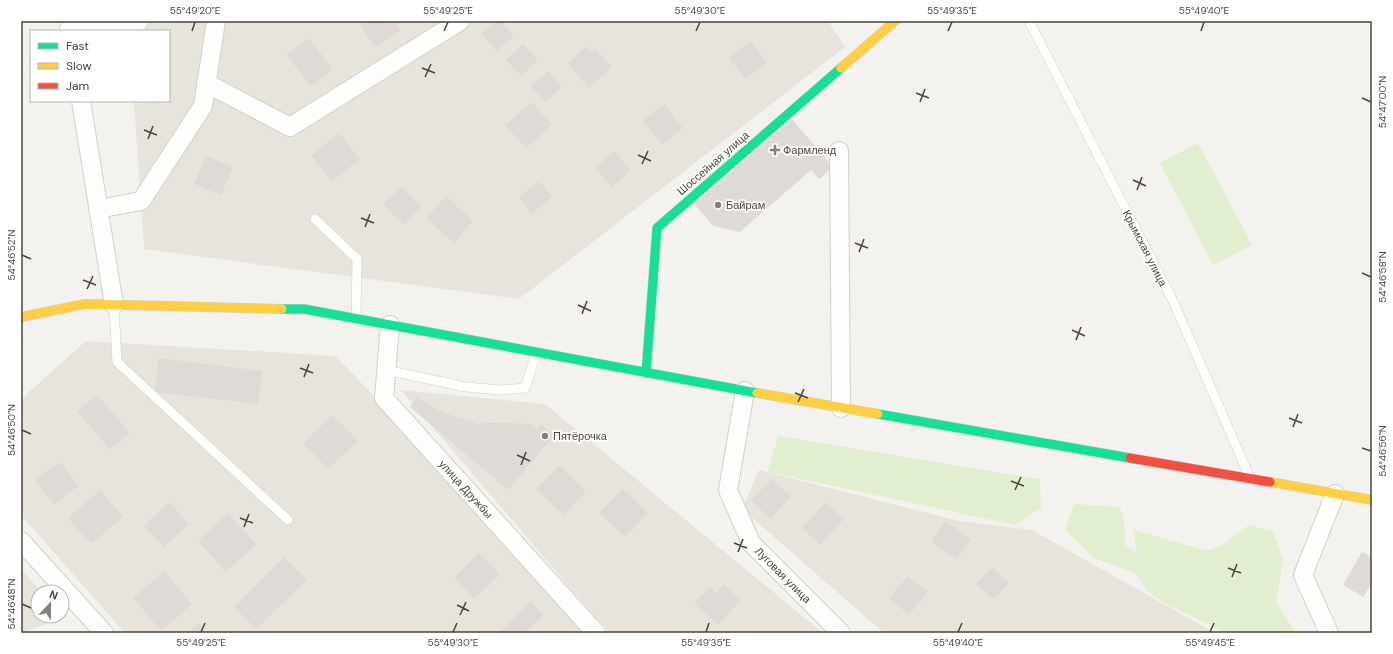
<svg xmlns="http://www.w3.org/2000/svg" width="1393" height="654" viewBox="0 0 1393 654" font-family="'DM Sans',sans-serif">
  <style>
    .residential { fill: #e7e4dc }
    .green { fill: #e1eecf }
    .building { fill: #dedbd6 }
    .lines { fill: none; stroke-linecap: round; stroke-linejoin: round }
    .lane-casing { stroke: #d2d0cb; stroke-width: 10 }
    .street-casing { stroke: #d2d0cb; stroke-width: 20 }
    .fast-casing { stroke: #d3cfc5; stroke-width: 10 }
    .slow-casing { stroke: #d3cfc5; stroke-width: 10 }
    .jam-casing { stroke: #d3cfc5; stroke-width: 10 }
    .lane { stroke: #fdfdfc; stroke-width: 9 }
    .street { stroke: #fdfdfc; stroke-width: 18 }
    .fast { stroke: #16e098; stroke-width: 9 }
    .slow { stroke: #ffcf43; stroke-width: 9 }
    .jam { stroke: #f24e42; stroke-width: 9 }
    .ticks { fill: none; stroke: #4b4439; stroke-width: 1.5 }
    .poi-dot { fill: #868178; stroke: #fff; stroke-width: 1.5 }
    .labels { text-anchor: middle; stroke-width: 3.5; stroke-linejoin: round; paint-order: stroke }
    .poi-label { font-size: 11px; fill: #4b4439; stroke: #fff; text-anchor: start }
    .street-label { font-size: 11px; fill: #4b4439; stroke: #fff }
    .neatline { fill: none; stroke: #4b4439; stroke-width: 1.5 }
    .ticks-label { font-size: 10px; text-anchor: middle; fill: #4b4439 }
  </style>
  <rect width="100%" height="100%" fill="#f4f2ee"/>
  <!-- residential -->
  <path class="residential" d="M127,21H828L845,47L519,299L144,249L134,101H169V31H128Z
    M86,341L336,356L598,633H125L21,515V399Z
    M401,390L545,404L823,633H610L565,582Z
    M759,470L959,521L1032,530L1215,633H884L742,509Z
    M21,570L42,592H38V616H62V612L66,617L21,633Z"/>
  <!-- green -->
  <path class="green" d="M1198,143L1252,245L1213,265L1160,163Z
    M778,436L1040,479L1041,508L1015,525L768,472Z
    M1074,504L1120,507L1124,521L1125,545L1136,552L1134,530L1208,551L1225,543L1249,525L1273,531L1283,560L1276,602L1296,633H1228L1222,631L1166,604L1147,591L1135,573L1094,558L1065,530Z"/>
  <!-- building -->
  <path class="building" d="M365,21H394L401,30L375,47L360,25Z
    M497,21H501L514,36L497,51L482,34Z
    M309,38L333,69L311,86L286,55Z
    M751,41L767,63L745,79L729,58Z
    M523,44L538,60L521,76L506,60Z
    M587,46L591,51L595,48L612,67L589,88L568,63Z
    M548,71L562,87L545,102L531,86Z
    M532,102L552,125L526,148L505,125Z
    M664,104L683,128L662,145L643,121Z
    M792,119L833,167L819,179L811,170L740,232L713,226L694,204Z
    M339,133L360,159L332,181L311,156Z
    M614,151L631,170L612,187L595,168Z
    M206,156L233,167L221,195L194,184Z
    M539,181L552,197L532,214L519,197Z
    M402,187L421,207L403,225L383,204Z
    M446,196L473,221L454,243L426,218Z
    M158,358L262,371L258,404L155,392Z
    M97,395L130,433L110,450L77,411Z
    M417,397L442,412L481,425L482,422L531,424L536,430L541,424L554,436L508,490L410,407Z
    M333,415L358,441L328,469L303,443Z
    M60,462L78,486L54,505L35,480Z
    M560,465L586,492L563,515L536,489Z
    M771,479L791,496L771,519L751,501Z
    M623,489L648,513L625,537L599,513Z
    M100,490L123,517L91,544L68,518Z
    M169,502L189,524L164,547L144,526Z
    M826,502L844,519L820,545L802,528Z
    M228,513L256,544L226,572L198,541Z
    M946,521L971,540L956,560L931,541Z
    M1362,552L1372,557V583L1363,597L1343,585Z
    M479,553L500,574L474,599L454,578Z
    M284,557L307,580L256,629L234,607Z
    M992,567L1009,583L994,600L976,584Z
    M164,571L192,604L161,631L133,598Z
    M908,576L928,592L909,615L889,598Z
    M724,584L741,600L718,625L694,603L710,587L716,593Z
    M531,602L544,615L525,633H498Z
    M198,623L207,633H187Z"/>
  <g class="lines">
    <!-- lane casing -->
    <g class="lane-casing">
      <path id="lane" d="M1029,21L1174,303L1250,478
        M315,219L357,259L356,319
        M114,305L117,362L288,520
        M386,370L466,387L501,390L525,388L537,352"/>
    </g>
    <!-- street casing -->
    <g class="street-casing">
      <path id="street" d="M69,29L128,27L139,21
        M206,83L290,127L460,21
        M81,101L114,305
        M839,151L841,408
        M98,209L141,201L203,106L216,21
        M390,325L384,398L596,633
        M745,391L728,490L751,543L841,633
        M21,541L104,633
        M1329,633L1303,575L1335,494"/>
    </g>
    <!-- fast casing -->
    <g class="fast-casing">
      <path id="fast" d="M282,309H304L757,393
        M646,373L657,228L841,68
        M878,414L1130,458"/>
    </g>
    <!-- slow casing -->
    <g class="slow-casing">
      <path id="slow" d="M841,68L895,21
        M21,317L85,304L282,309
        M757,393L878,414
        M1270,482L1372,500"/>
    </g>
    <!-- jam casing -->
    <g class="jam-casing">
      <path id="jam" d="M1130,458L1270,482"/>
    </g>
    <!-- lane -->
    <use href="#lane" class="lane"/>
    <!-- street -->
    <use href="#street" class="street"/>
    <!-- fast -->
    <use href="#fast" class="fast"/>
    <!-- slow -->
    <use href="#slow" class="slow"/>
    <!-- jam -->
    <use href="#jam" class="jam"/>
  </g>
  <!-- ticks -->
  <path class="ticks" d="M192,31L195,22M444,31L448,22M696,31L700,22M948,31L952,22M1201,31L1204,22M422,68L435,73M425,77L431,64M916,93L929,98M1362,98L1371,102M920,102L925,89M144,130L157,135M148,139L153,126M638,155L651,161M642,164L648,151M1133,180L1146,186M1137,190L1142,177M361,218L374,223M365,227L370,214M855,243L868,248M859,252L864,239M22,255L31,259M1362,273L1371,277M83,280L96,285M87,289L93,276M578,305L591,311M582,314L587,301M1072,330L1085,336M1076,340L1081,327M300,368L313,373M304,377L309,364M795,393L808,398M798,402L804,389M1289,418L1302,423M1293,427L1298,414M22,430L31,434M1362,448L1371,451M517,455L530,461M521,465L526,452M1011,481L1024,486M1015,490L1021,477M240,518L253,523M244,527L249,514M734,543L747,548M738,552L743,539M1228,568L1241,573M1232,577L1237,564M22,604L31,608M457,605L469,611M460,615L466,602M201,632L205,623M453,632L457,623M706,632L709,623M958,632L962,623M1210,632L1214,623"/>
  <!-- markers -->
  <g class="poi-dot">
    <path d="M773 144h4v4h4v4h-4v4h-4v-4h-4v-4h4z"/>
    <circle cx="718" cy="205" r="4"/>
    <circle cx="545" cy="436" r="4"/>
  </g>
  <g class="labels">
    <!-- poi labels -->
    <g class="poi-label">
      <text x="783" y="154">Фармленд</text>
      <text x="726" y="209">Байрам</text>
      <text x="553" y="440">Пятёрочка</text>
    </g>
    <!-- street labels -->
    <g class="street-label">
      <text transform="translate(713 163) rotate(-41)" y="4">Шоссейная улица</text>
      <text transform="translate(1145 248) rotate(63)" y="4">Крымская улица</text>
      <text transform="translate(466 489) rotate(48)" y="4">улица Дружбы</text>
      <text transform="translate(783 575) rotate(45)" y="4">Луговая улица</text>
    </g>
  </g>
  <!-- border -->
  <rect width="1393" height="654" fill="none" stroke="#ffffff" stroke-width="44"/>
  <!-- legend -->
  <rect x="30" y="30" width="140" height="72" fill="#ffffff" stroke="#b7b4b0"/>
  <rect x="38" y="43" width="20" height="6" fill="#16e098" stroke="#b7b4b0"/>
  <text x="66" y="50" font-size="12" fill="#4b4439">Fast</text>
  <rect x="38" y="63" width="20" height="6" fill="#ffcf43" stroke="#b7b4b0"/>
  <text x="66" y="70" font-size="12" fill="#4b4439">Slow</text>
  <rect x="38" y="83" width="20" height="6" fill="#f24e42" stroke="#b7b4b0"/>
  <text x="66" y="90" font-size="12" fill="#4b4439">Jam</text>
  <!-- north arrow -->
  <g transform="translate(50 604) rotate(22)"><circle r="19" fill="#ffffff" stroke="#b7b4b0"/>
  <path d="M0-3L7 15L0 10L-7 15Z" fill="#868178"/>
  <text y="-6" font-size="11" font-weight="bold" text-anchor="middle" fill="#4b4439">N</text>
  </g>
  <rect x="22" y="22" width="1349" height="610" class="neatline"/>
  <g class="ticks-label">
    <text x="195" y="14">55°49'20"E</text>
    <text x="448" y="14">55°49'25"E</text>
    <text x="700" y="14">55°49'30"E</text>
    <text x="952" y="14">55°49'35"E</text>
    <text x="1204" y="14">55°49'40"E</text>
    <text transform="translate(1382 102) rotate(-90)" y="4">54°47'00"N</text>
    <text transform="translate(11 255) rotate(-90)" y="4">54°46'52"N</text>
    <text transform="translate(1382 277) rotate(-90)" y="4">54°46'58"N</text>
    <text transform="translate(11 430) rotate(-90)" y="4">54°46'50"N</text>
    <text transform="translate(1382 451) rotate(-90)" y="4">54°46'56"N</text>
    <text transform="translate(11 604) rotate(-90)" y="4">54°46'48"N</text>
    <text x="201" y="646">55°49'25"E</text>
    <text x="453" y="646">55°49'30"E</text>
    <text x="706" y="646">55°49'35"E</text>
    <text x="958" y="646">55°49'40"E</text>
    <text x="1210" y="646">55°49'45"E</text>
  </g>
</svg>
